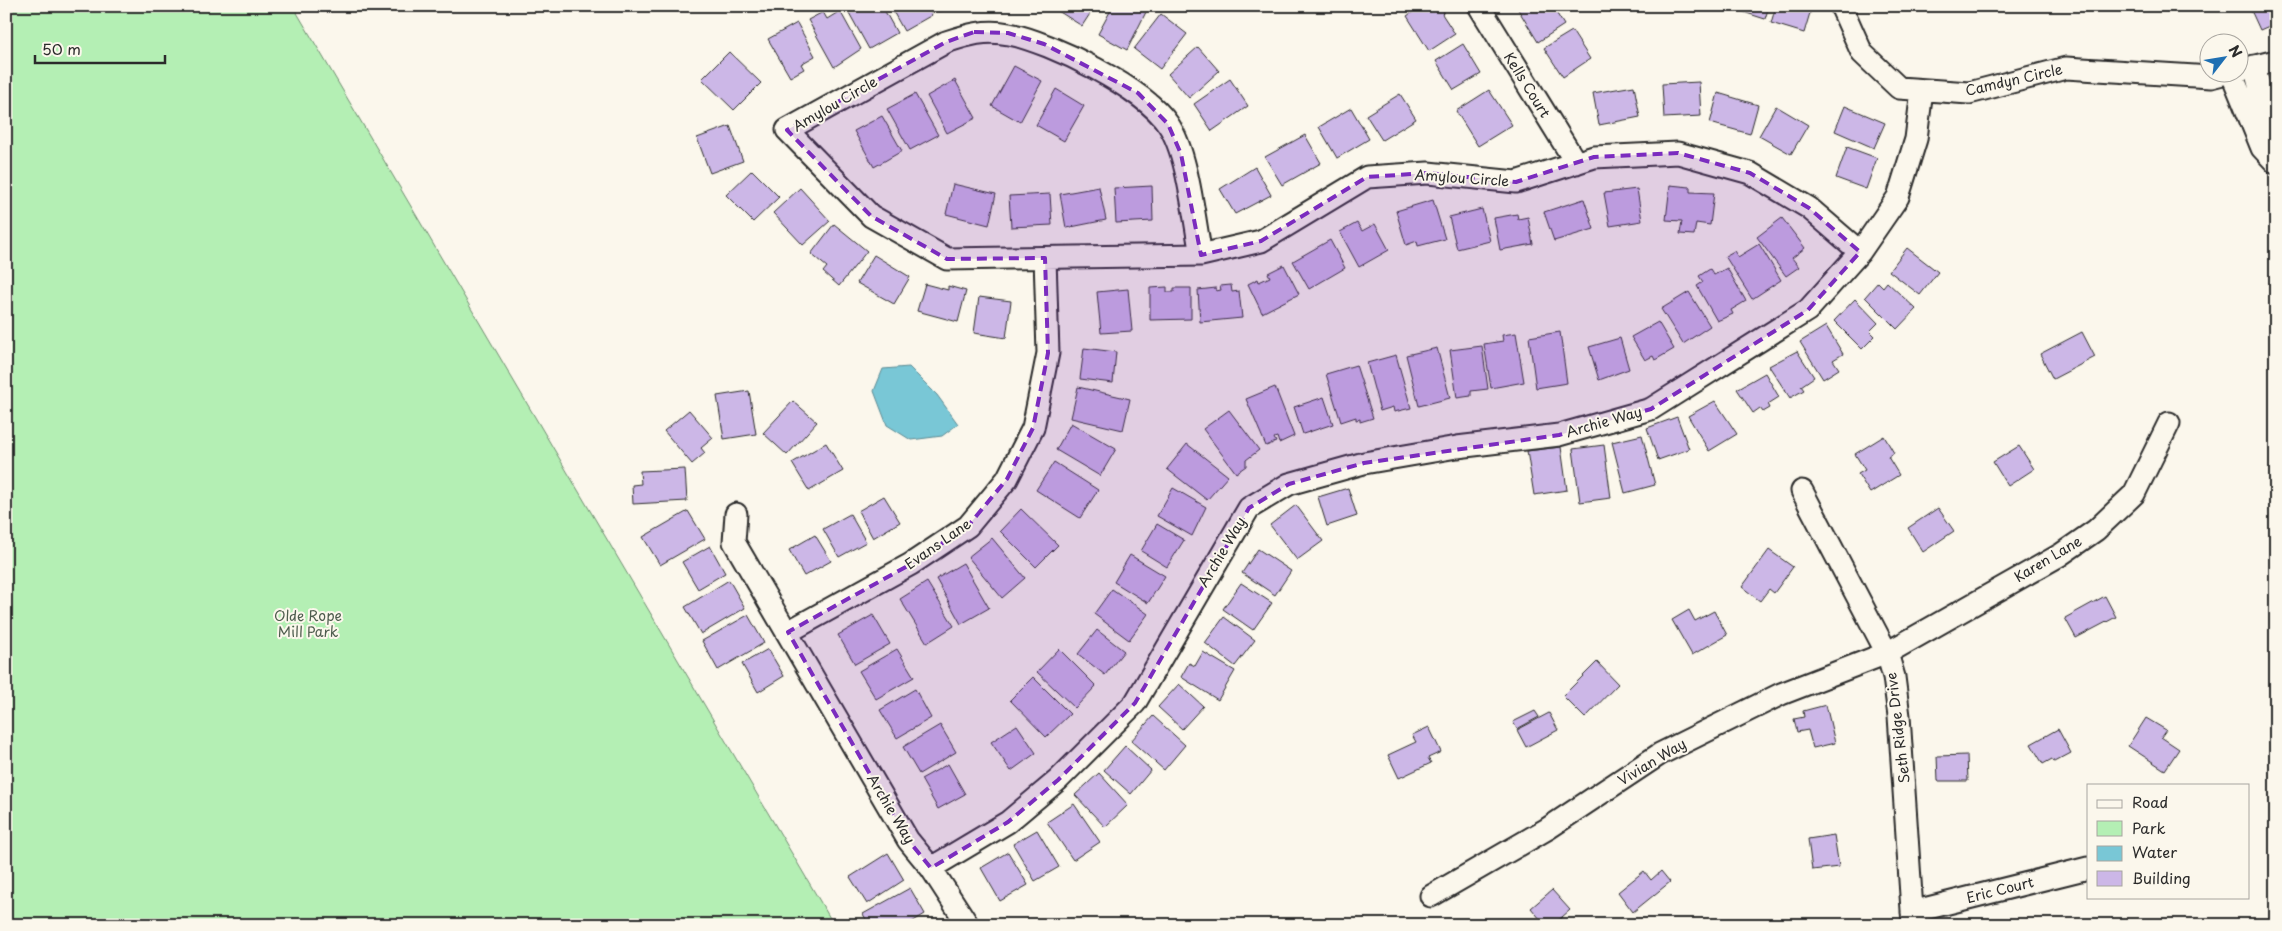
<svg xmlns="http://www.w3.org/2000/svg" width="2282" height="931" viewBox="0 0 2282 931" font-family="'Playpen Sans',sans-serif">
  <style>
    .green { fill: #b4efb4; stroke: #708d70 }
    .water { fill: #79c7d6; stroke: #5a8992 }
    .building { fill: #ccb7e7; stroke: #2b2b2b }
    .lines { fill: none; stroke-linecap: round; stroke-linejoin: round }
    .minor-casing { stroke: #2b2b2b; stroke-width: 25 }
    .minor { stroke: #fbf7ec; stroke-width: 21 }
    .marked { fill: #7b2cbf; fill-opacity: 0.2; stroke: #7b2cbf; stroke-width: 4; stroke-dasharray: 10 6; stroke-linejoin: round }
    .labels { text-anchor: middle; stroke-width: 4; stroke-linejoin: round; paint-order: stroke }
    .street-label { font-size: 14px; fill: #2b2b2b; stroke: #fbf7ec }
    .park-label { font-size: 14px; fill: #4d5c4d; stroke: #fbf7ec }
  </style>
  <rect width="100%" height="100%" fill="#fbf7ec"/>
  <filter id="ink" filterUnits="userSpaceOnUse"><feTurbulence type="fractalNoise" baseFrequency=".02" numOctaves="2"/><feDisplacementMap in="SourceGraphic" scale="10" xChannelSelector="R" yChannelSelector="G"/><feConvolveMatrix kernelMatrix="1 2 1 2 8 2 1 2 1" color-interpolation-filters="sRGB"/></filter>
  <g filter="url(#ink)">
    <!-- green -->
    <path class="green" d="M6,6H293L834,925H6Z"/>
    <!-- water -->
    <path class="water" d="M909,367L937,395L958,424L942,436L911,440L887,425L874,391L883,369Z"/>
    <!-- building -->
    <path class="building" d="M856,6H882L897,33L869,49L848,11Z
      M890,6H927L932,15L904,31Z
      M937,6H954V7L939,12Z
      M1057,6H1095L1082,26L1055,9Z
      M1113,6H1139L1147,10L1127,50L1098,34Z
      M1421,6H1441L1444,12L1442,14L1455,34L1429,51L1407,16Z
      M1516,6H1552L1564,25L1538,42Z
      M1735,6H1769L1765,19L1734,9Z
      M1776,6H1812L1804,33L1771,23Z
      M2249,6H2272L2276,13V23L2260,30Z
      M840,11L861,49L834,67L808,20L823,12L827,19Z
      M1161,14L1187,34L1160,69L1134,49Z
      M797,23L815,56L801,64L804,69L790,77L768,39Z
      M1572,31L1590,59L1563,77L1544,48Z
      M1463,44L1481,74L1454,90L1436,61Z
      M1198,47L1219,71L1189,98L1168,74Z
      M729,52L761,83L734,110L702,79Z
      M1014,66L1042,81L1020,122L992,106Z
      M1230,79L1248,106L1212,131L1194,104Z
      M955,80L976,118L947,133L927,96Z
      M1699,82L1701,116L1664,118L1662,84Z
      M1634,86L1640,117L1599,125L1593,93Z
      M1056,89L1084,106L1064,141L1036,125Z
      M1489,90L1512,125L1478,146L1456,111Z
      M1718,93L1758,105L1750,134L1710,123Z
      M915,94L938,135L910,150L887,109Z
      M1400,94L1416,119L1382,140L1366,115Z
      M1776,106L1808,125L1791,154L1759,136Z
      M1845,106L1885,123L1874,148L1835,131Z
      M1351,108L1369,139L1337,158L1319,127Z
      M882,116L902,151L874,167L854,131Z
      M730,126L743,161L710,173L697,138Z
      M1305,135L1321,163L1282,185L1265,157Z
      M1847,147L1877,158L1866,189L1836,178Z
      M1255,167L1271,195L1235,214L1220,189Z
      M752,170L779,197L753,222L726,195Z
      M953,184L996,194L989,225L946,214Z
      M1670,185L1690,187V192L1714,193L1710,225L1696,223L1694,235L1680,234L1682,221L1666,220Z
      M1152,186L1153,221L1116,223L1114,188Z
      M1099,187L1106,220L1066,228L1060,194Z
      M800,188L830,221L803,245L773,213Z
      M1637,189L1642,221L1610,226L1604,193Z
      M1050,194L1052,225L1011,227L1009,196Z
      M1584,199L1594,229L1554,241L1544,212Z
      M1433,200L1445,239L1418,246L1417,241L1406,245L1396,211Z
      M1482,209L1490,241L1457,249L1449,217Z
      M1517,214L1518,219L1528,217L1533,244L1500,250L1494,218Z
      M1782,218L1805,248L1792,258L1799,267L1786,276L1757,237Z
      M1357,223L1362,231L1375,224L1389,250L1359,267L1340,232Z
      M834,224L867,251L839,286L823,272L827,267L811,254Z
      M1330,240L1345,268L1309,289L1293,261Z
      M1759,244L1781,280L1752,299L1725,256L1734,251L1738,257Z
      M1907,248L1938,272L1920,295L1889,271Z
      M874,255L910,277L894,304L857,283Z
      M1284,265L1299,294L1262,313L1248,284L1258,279L1259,282L1270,277L1268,273Z
      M1727,268L1746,301L1731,310L1733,314L1717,321L1697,286L1703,282L1699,276L1710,269L1714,275Z
      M1878,282L1883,287L1887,282L1916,309L1897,329L1865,297Z
      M925,284L948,290V286L966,291L958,322L917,311Z
      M1231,285L1232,292L1239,291L1242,318L1200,322L1198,290L1216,288V291L1221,290L1220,286Z
      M1167,287V292H1174V288H1191V319L1150,320V288Z
      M1128,289L1132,331L1101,333L1097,292Z
      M1689,292L1710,326L1683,344L1661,309Z
      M979,297L1011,301L1006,338L974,333Z
      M1855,299L1878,323L1870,331L1875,336L1862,349L1834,321Z
      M1658,322L1674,349L1655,360L1653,356L1645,360L1631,337Z
      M1826,326L1843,354L1833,360L1839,369L1823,379L1800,342Z
      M1560,332L1567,383L1536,388L1529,337Z
      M2082,332L2095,357L2053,379L2040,354Z
      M1516,333L1524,382L1491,388L1484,344L1503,341L1502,335Z
      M1620,338L1629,369L1599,380L1589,347Z
      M1482,346L1488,389L1471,391V396L1457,398L1450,350Z
      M1084,348L1116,352L1113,383L1080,379Z
      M1437,348L1450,398L1419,406L1406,355Z
      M1797,351L1814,377L1801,386L1804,390L1790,398L1769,366Z
      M1396,355L1411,408L1394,412L1393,407L1380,411L1367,363Z
      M1356,365L1373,418L1360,422V419L1356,420V417L1341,422L1326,374Z
      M1765,373L1779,397L1768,404L1770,408L1763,412L1760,408L1753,413L1737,389Z
      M1078,387L1130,399L1123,430L1071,418Z
      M1275,387L1294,436L1279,443L1277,437L1274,438L1276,442L1266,446L1246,399Z
      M749,391L756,434L724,439L717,396Z
      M1324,397L1333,424L1303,434L1294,407Z
      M793,401L817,422L787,455L763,433Z
      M1715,401L1737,434L1709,451L1688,416Z
      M689,410L713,438L701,448L705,453L692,464L664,431Z
      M1229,410L1259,450L1246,460V466L1236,473L1203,429Z
      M1677,417L1689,449L1658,460L1647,428Z
      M1071,423L1116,449L1100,476L1056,450Z
      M1642,435L1655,485L1625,493L1612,442Z
      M1884,436L1894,453L1888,457L1899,475L1870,493L1858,474L1865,470L1855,454Z
      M826,443L843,471L809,491L792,463Z
      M1187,444L1228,476L1207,500L1167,469Z
      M1604,445L1611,498L1580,502L1573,449Z
      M2019,446L2034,469L2008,486L1993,462Z
      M1561,447L1567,490L1534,495L1527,451Z
      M1054,462L1098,490L1080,518L1036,490Z
      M685,469L687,501L633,504L632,485L641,484L640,471Z
      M1173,488L1206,507L1192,536L1157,516Z
      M1348,488L1357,516L1327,526L1318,497Z
      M884,496L900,522L873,538L858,511Z
      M1296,505L1323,541L1297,560L1270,525Z
      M1938,508L1954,531L1923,552L1908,528Z
      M1021,509L1058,545L1036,567L1000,531Z
      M688,511L705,539L660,565L643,537Z
      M850,514L866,542L839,557L823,529Z
      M1157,524L1184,540L1167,567L1141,551Z
      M815,535L831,561L804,576L789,550Z
      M992,538L1025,578L1002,598L968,557Z
      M710,546L725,573L698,589L682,562Z
      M1258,549L1291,571L1275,595L1242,573Z
      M1769,550L1793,567L1774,593L1769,589L1760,601L1742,587Z
      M1130,555L1165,576L1148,603L1114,582Z
      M963,563L989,608L961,624L936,579Z
      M729,580L745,608L701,634L685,607Z
      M927,582L954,626L927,643L900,599Z
      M1241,583L1272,603L1253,630L1223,609Z
      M1112,589L1148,614L1129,640L1094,614Z
      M2105,596L2116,617L2076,638L2065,618Z
      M1689,610L1695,621L1714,611L1727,635L1692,655L1672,620Z
      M748,615L764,643L718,670L702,641Z
      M873,615L890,644L855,664L838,635Z
      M1224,617L1255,640L1235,666L1205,643Z
      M1097,630L1124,651L1105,675L1078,654Z
      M768,649L784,676L758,692L742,664Z
      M897,649L914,677L876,699L859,671Z
      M1059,649L1096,686L1075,708L1037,672Z
      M1203,652L1235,671L1218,700L1181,677L1189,663L1195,666Z
      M1597,662L1618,684L1585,718L1563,696Z
      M1033,677L1070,714L1046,737L1010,700Z
      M1179,684L1203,706L1182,729L1158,707Z
      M915,689L931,718L897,738L880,710Z
      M1826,705L1835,743L1813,748L1808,730L1797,732L1794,719L1804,717L1803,711Z
      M1535,711L1539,717L1517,729L1513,722Z
      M1549,713L1558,730L1526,747L1517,730Z
      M1153,716L1185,745L1164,770L1131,741Z
      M2146,718L2166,730L2161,737L2179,749L2165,770L2128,746Z
      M940,725L956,752L919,774L903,747Z
      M1017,725L1036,753L1011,771L991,742Z
      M1429,727L1441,752L1428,758L1431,763L1399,778L1388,755L1416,742L1412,735Z
      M2058,729L2071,753L2054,762L2052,759L2043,764L2031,744Z
      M1125,746L1151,770L1131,794L1104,770Z
      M1967,755L1968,781H1938L1937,756Z
      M948,764L965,794L938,809L921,779Z
      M1099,773L1128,805L1105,827L1075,795Z
      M1074,804L1100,842L1073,860L1047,822Z
      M1037,830L1059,867L1035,881L1013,844Z
      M1834,835L1839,867L1812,870L1808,839Z
      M1008,852L1028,885L1000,901L981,868Z
      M888,853L904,880L867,904L850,877Z
      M1644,871L1651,880L1661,871L1670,882L1633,912L1618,892Z
      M910,888L925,914L907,925H869L863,914Z
      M1552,890L1570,910L1553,925H1545L1531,908Z"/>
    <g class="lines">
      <!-- minor casing -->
      <g class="minor-casing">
        <path id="minor" d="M1479,6L1576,163
          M1841,6L1862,53L1899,88L1969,93L2066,68L2211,77L2230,72
          M2254,66L2268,119L2276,133
          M2240,70L2276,61
          M2231,72L2262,148L2276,163
          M1201,255C1194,219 1188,153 1168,124C1144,88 1051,42 1009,34C986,29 967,35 946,42L787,130L871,216L947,259L1201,255L1261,241L1367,177L1428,173L1516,182L1594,157L1678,153L1750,173L1809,208L1860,252
          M1802,491L1887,653L1894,677L1899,716L1913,925
          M736,514L734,542L908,840L931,868L1008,822L1058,780L1135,703L1249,508L1289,484L1364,463L1457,447L1559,435L1651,409L1808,310L1860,252L1898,197L1916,139L1922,90
          M788,632L911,564L968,526L1007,479L1033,428L1048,353L1045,258
          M931,868L968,925
          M1431,896L1547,829L1660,754L1781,694L1887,653L2060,555L2096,530L2134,494L2169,423
          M1912,912L2088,868"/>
      </g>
      <!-- minor -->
      <use href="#minor" class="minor"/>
    </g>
  </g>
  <!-- marked area -->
  <path class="marked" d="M974,32L1008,33L1044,44L1138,93L1168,124L1181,154L1201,255L1261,241L1367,177L1428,173L1516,182L1594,157L1678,153L1750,173L1809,208L1860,252L1808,310L1651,409L1559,435L1364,463L1289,484L1249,508L1135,703L1058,780L1008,822L931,868L908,840L788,632L911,564L968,526L1007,479L1033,428L1048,353L1045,258L947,259L871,216L787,130L946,42Z"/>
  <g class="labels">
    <!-- street labels -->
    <g class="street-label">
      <text transform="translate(2014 80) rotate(-13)" y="5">Camdyn Circle</text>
      <text transform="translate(1527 85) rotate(58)" y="5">Kells Court</text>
      <text transform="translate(835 104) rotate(-30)" y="5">Amylou Circle</text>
      <text transform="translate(1462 178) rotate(4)" y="5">Amylou Circle</text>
      <text transform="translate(1604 422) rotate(-16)" y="5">Archie Way</text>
      <text transform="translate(938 544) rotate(-35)" y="5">Evans Lane</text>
      <text transform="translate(1222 552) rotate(-59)" y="5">Archie Way</text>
      <text transform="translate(2048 559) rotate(-31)" y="5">Karen Lane</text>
      <text transform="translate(1898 728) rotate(-97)" y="5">Seth Ridge Drive</text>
      <text transform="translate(1652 762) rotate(-31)" y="5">Vivian Way</text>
      <text transform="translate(891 809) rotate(59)" y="5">Archie Way</text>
      <text transform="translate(2000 890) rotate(-14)" y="5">Eric Court</text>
    </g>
    <!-- park labels -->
    <g class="park-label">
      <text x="308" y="621">Olde Rope<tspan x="308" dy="16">Mill Park</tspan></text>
    </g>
  </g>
  <!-- margin -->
  <rect width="2282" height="931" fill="none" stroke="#fbf7ec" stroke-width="25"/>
  <rect x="12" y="12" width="2257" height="906" fill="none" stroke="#2b2b2b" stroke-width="2" filter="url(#ink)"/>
  <!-- legend -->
  <rect x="2087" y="784" width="162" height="115" fill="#fbf7ec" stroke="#a8a59f"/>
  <rect x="2097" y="800" width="25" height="8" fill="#fbf7ec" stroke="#a8a59f"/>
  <text x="2132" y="808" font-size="15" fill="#2b2b2b">Road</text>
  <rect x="2097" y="821" width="25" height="15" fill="#b4efb4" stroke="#a8a59f"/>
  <text x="2132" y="834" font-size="15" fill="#2b2b2b">Park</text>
  <rect x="2097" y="846" width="25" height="15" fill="#79c7d6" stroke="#a8a59f"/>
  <text x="2132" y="858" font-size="15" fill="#2b2b2b">Water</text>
  <rect x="2097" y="871" width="25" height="15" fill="#ccb7e7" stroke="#a8a59f"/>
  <text x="2132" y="884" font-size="15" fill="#2b2b2b">Building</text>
  <!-- north arrow -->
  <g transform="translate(2224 58) rotate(59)"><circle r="24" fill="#fbf7ec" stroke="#a8a59f"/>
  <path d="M0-4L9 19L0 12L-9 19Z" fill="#1f6fb2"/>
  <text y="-8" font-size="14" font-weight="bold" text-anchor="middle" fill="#2b2b2b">N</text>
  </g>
  <!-- scale -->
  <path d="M35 55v8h130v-8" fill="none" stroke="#2b2b2b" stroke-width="2.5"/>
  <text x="42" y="55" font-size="15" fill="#2b2b2b" stroke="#fbf7ec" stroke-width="4" paint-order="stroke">50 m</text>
</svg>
